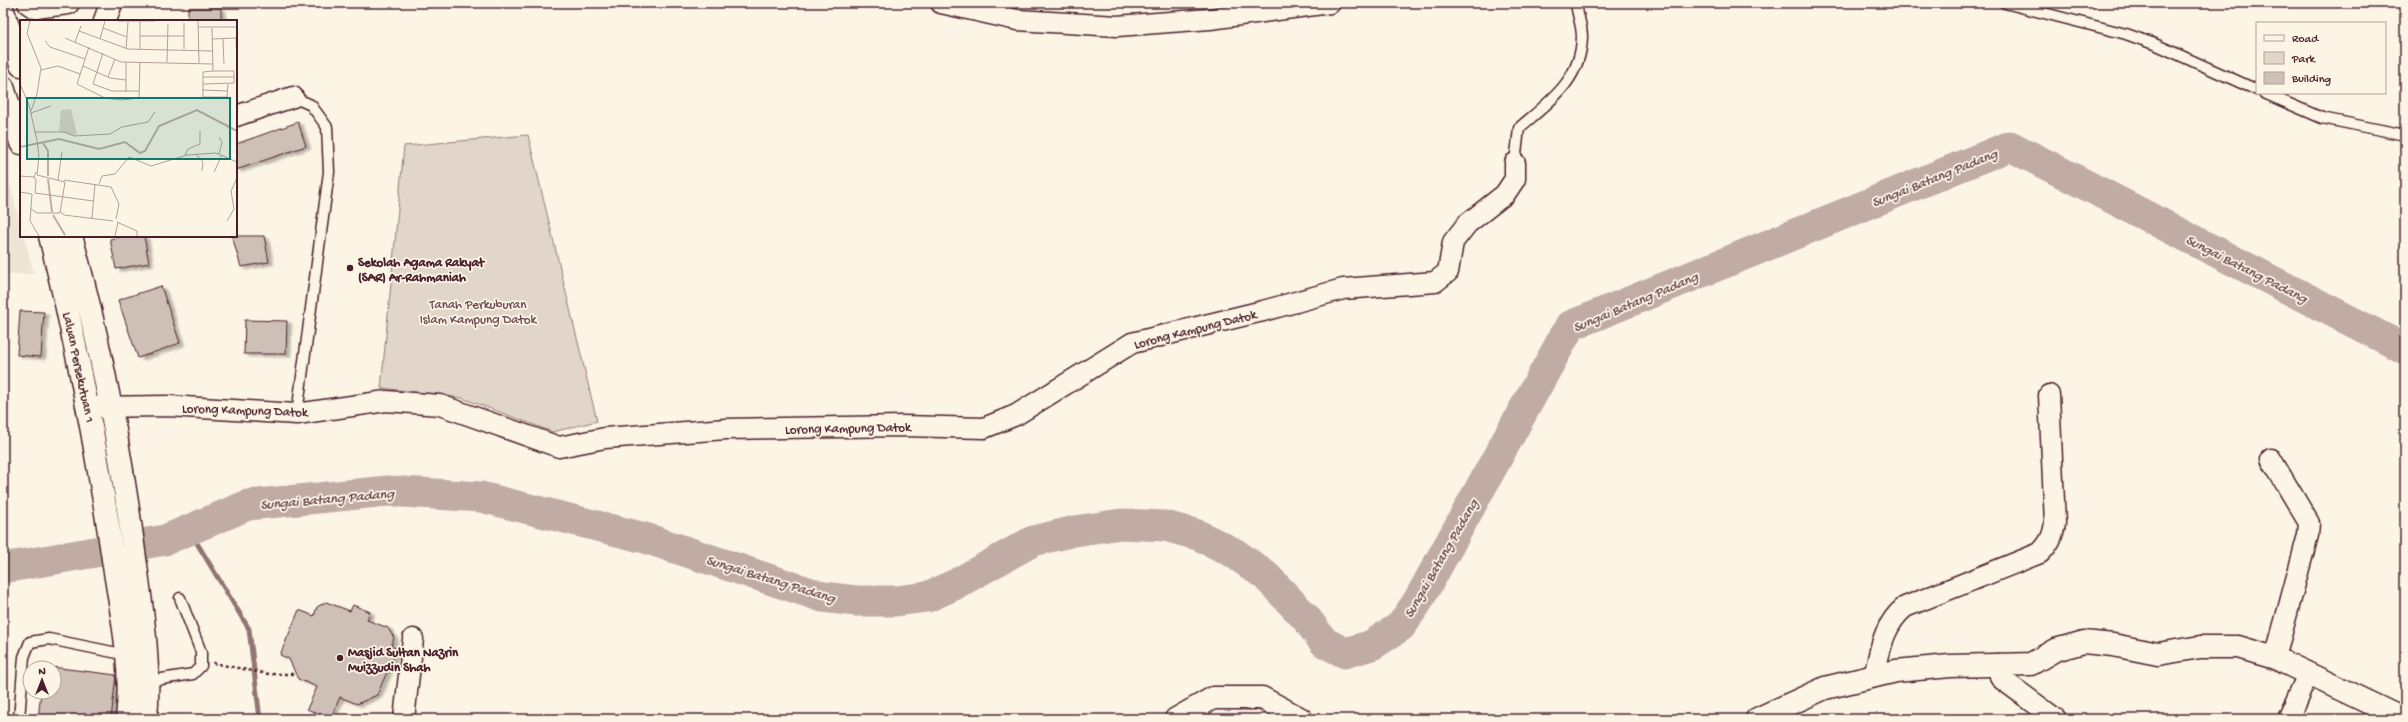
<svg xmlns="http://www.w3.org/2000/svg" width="2408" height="722" viewBox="0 0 2408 722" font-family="'Gochi Hand',sans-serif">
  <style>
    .built { fill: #eee5d7 }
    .green { fill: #e2d5ca; stroke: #967a7a }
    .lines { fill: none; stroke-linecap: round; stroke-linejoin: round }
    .stream { stroke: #917474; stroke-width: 5 }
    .river { stroke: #c0aca5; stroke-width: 31 }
    .building { fill: #cfc0b7; stroke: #4a1f2b; filter: url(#shadow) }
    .lane-casing { stroke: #4a1f2b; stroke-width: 13 }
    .street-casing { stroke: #4a1f2b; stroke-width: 23 }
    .secondary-casing { stroke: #4a1f2b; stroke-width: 25 }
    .highway-casing { stroke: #4a1f2b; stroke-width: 25 }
    .path { stroke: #4a1f2b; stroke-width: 2.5; stroke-dasharray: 3 3; stroke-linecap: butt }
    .lane { stroke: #fcf5e5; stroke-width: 10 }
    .street { stroke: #fcf5e5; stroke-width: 20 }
    .secondary { stroke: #fcf5e5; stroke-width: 22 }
    .highway { stroke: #fcf5e5; stroke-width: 22 }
    .poi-dot { fill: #4a1f2b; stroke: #fcf5e5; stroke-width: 1.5 }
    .labels { text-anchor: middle; stroke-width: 3.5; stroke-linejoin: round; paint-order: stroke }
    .poi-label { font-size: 13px; font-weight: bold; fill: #4a1f2b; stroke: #fcf5e5; text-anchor: start }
    .park-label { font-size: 13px; fill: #704c53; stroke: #fcf5e5 }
    .street-label { font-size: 13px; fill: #4a1f2b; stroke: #fcf5e5 }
    .water-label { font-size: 14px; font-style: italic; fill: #6d4950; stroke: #fcf5e5 }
    .inset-river { fill: none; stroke: #c0aca5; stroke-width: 2 }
    .inset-road { fill: none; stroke: #b59f9b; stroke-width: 1 }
    .view { fill: #0f766e; fill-opacity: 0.15; stroke: #0f766e; stroke-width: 2 }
    .inset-edge { fill: none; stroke: #4a1f2b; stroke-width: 2 }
  </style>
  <defs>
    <filter id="shadow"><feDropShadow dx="4.5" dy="2.5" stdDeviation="1" flood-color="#0004"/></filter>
  </defs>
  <rect width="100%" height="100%" fill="#fcf5e5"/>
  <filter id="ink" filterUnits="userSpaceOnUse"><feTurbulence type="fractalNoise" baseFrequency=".025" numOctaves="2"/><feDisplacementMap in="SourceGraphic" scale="8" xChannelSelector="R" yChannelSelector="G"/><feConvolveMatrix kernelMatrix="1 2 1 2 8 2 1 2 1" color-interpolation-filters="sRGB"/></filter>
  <g filter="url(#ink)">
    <!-- built -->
    <path class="built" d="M3,159L21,226V236H24L34,274H3Z"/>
    <!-- green -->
    <path class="green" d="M528,135L597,421L553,432L462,398L381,388L404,146Z"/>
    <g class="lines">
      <!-- stream -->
      <path class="stream" d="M189,530L249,629L260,719"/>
      <!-- river -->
      <path class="river" d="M3,568L165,540L248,505L388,491L481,497L645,538L823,597L856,601H896L927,597L954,585L1033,541L1075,531L1121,524L1165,526L1198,535L1234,553L1265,575L1306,618L1324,642L1345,653L1372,645L1401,626L1418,601L1570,326L2010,146L2405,349"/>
    </g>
    <!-- building -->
    <path class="building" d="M188,8H221V21H188Z
      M298,122L306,146L236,170V144Z
      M125,236H144L149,263L116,269L110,239Z
      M232,236H264L269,262L241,267Z
      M161,286L180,343L138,358L118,300Z
      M20,311L44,312L41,357L17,355Z
      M245,320L287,321L286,354H244Z
      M326,602L350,611L353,605L370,612L367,620L388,628L394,638L391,646L397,649L377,695L357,704L340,697L330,719L307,709L317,687L298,679L289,659L280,655L299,610L314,616L317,607Z
      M44,666L116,675L111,719H38L41,692H54V668Z"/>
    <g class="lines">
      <!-- lane casing -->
      <g class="lane-casing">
        <path id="lane" d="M2005,3L2126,34L2157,45L2257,90
          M2264,93L2322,118L2405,135
          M293,97L311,105L327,127L329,172L297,414
          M1515,163L1519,128C1549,102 1581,81 1582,37C1582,25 1577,14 1576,3
          M149,681L193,674L201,666V652L180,598
          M19,719L24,657L30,642L49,639L127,655"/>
      </g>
      <!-- street casing -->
      <g class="street-casing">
        <path id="street" d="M941,3L1017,20L1117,26L1210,19L1330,3
          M236,116L293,97
          M88,407L168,406L297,414L386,401L440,405L559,447L605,438L726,429L903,426L984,428L1016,415L1132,343L1263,311L1343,289L1435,282L1448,272L1453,242L1467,224L1505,194L1515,179V163
          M2271,459L2309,523L2308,535L2275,658
          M1998,664L2000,676L2003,680L2056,719
          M1874,677C1880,650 1883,625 1905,607L2040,553C2050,543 2053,536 2055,523L2049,395
          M404,719L413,639
          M2288,719L2308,674"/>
      </g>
      <!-- secondary casing -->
      <g class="secondary-casing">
        <path id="secondary" d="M1176,719L1213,698H1262L1301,719
          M1757,719L1825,688L1896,671L1950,666L2031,664L2055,650L2084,642L2113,645L2158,654L2200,647H2238L2275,658L2403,719"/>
      </g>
      <!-- highway casing -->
      <g class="highway-casing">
        <path id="highway" d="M29,3L35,7L68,3
          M3,11L21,65
          M105,21L111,3
          M3,87L21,143
          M50,236C77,345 98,455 114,566C122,616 133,668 127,719
          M71,236C99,337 119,441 133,544C141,603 151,660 146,719"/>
      </g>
      <!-- path -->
      <path class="path" d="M213,663L268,674H295"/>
      <!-- lane -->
      <use href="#lane" class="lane"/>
      <!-- street -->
      <use href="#street" class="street"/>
      <!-- secondary -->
      <use href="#secondary" class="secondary"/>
      <!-- highway -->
      <use href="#highway" class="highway"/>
    </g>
  </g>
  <!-- markers -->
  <g class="poi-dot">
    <circle cx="350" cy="268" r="4"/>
    <circle cx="340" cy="658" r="4"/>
  </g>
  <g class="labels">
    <!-- poi labels -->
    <g class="poi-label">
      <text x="358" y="266">Sekolah Agama Rakyat<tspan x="358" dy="15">(SAR) Ar-Rahmaniah</tspan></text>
      <text x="348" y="656">Masjid Sultan Nazrin<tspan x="348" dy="15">Muizzudin Shah</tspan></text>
    </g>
    <!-- park labels -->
    <g class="park-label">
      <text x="478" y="308">Tanah Perkuburan<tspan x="478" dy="15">Islam Kampung Datok</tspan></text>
    </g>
    <!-- street labels -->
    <g class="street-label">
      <text transform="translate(1195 328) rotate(-14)" y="5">Lorong Kampung Datok</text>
      <text transform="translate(80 367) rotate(78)" y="5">Laluan Persekutuan 1</text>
      <text transform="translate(245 409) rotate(2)" y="5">Lorong Kampung Datok</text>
      <text transform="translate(848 427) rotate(-1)" y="5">Lorong Kampung Datok</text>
    </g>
    <!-- water labels -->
    <g class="water-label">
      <text transform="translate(1934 177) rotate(-22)" y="5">Sungai Batang Padang</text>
      <text transform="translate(2247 268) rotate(27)" y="5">Sungai Batang Padang</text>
      <text transform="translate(1635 301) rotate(-23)" y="5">Sungai Batang Padang</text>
      <text transform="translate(327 498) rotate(-5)" y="5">Sungai Batang Padang</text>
      <text transform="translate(1440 558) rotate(-60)" y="5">Sungai Batang Padang</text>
      <text transform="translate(771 578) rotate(17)" y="5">Sungai Batang Padang</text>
    </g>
  </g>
  <!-- overview -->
  <g transform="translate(20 20)">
    <rect width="217" height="217" fill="#fcf5e5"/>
    <path d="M51,89L57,114L53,115L39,111L41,90Z" fill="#e2d5ca"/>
    <path class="inset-river" d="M23,123L28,131V156M0,127L39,119L79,129L105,122L120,133L125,131L139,106L177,90L217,111M28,159L32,192M33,195L45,215"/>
    <path class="inset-road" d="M10,1L7,13L21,48L17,74M98,1H135M178,1L179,43M164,3V29M178,7H217M83,8L107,17M59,11L108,29L192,31M120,16H164M45,18L101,42L193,44M216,18L217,44M80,19L85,1M192,19L216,18M203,19L204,44M25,21L30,27L65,39M55,22L61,6M69,27L57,64L85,78L101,80L119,78L120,42M106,29L108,2M120,30V2M83,33L73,64L92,71H119M147,42L148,4M63,46L90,58L106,60M21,50L38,46L60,54M193,51L183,52V77H207L208,64M88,57L95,39M183,57H214M0,64L9,85L17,120L19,136L17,155L45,162L40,193H17L11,189M183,64L214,63V51H193L192,8M182,70L207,71M106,72V42M11,91L17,74M11,93L31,86M14,112H44L54,116L90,114L102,107L128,102L135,92M199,117L202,122L199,134M176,134L183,142L182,151M165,135L168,129L180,124V111M194,152L202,135M0,156L14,157L16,152M14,157L16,160L15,173L73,181M38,160L42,132M44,160L91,167L99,184L96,199M79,164L82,156L95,154L109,137L131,146L167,135L196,133L217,142M0,172L12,174L10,201L19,216M41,192L44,195L93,201M72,198L75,164M207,201L214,189L211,171L217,158M97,202L117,211V216M95,216L98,202"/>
    <path class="view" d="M7,78H210V139H7Z"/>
    <rect width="217" height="217" class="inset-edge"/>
  </g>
  <!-- margin -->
  <rect width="2408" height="722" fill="none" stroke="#fcf5e5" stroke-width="16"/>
  <rect x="8" y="8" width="2392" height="706" fill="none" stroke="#4a1f2b" stroke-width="1.5" filter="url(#ink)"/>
  <!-- legend -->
  <rect x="2256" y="22" width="130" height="72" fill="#fcf5e5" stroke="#b59f9b"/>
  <rect x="2264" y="35" width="20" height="6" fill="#fcf5e5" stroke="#b59f9b"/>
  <text x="2292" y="42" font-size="12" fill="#4a1f2b">Road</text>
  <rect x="2264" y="52" width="20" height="12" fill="#e2d5ca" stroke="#b59f9b"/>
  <text x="2292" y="62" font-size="12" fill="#4a1f2b">Park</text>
  <rect x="2264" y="72" width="20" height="12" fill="#cfc0b7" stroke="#b59f9b"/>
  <text x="2292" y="82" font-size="12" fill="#4a1f2b">Building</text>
  <!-- north arrow -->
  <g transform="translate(42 680)"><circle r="19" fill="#fcf5e5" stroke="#b59f9b"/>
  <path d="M0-3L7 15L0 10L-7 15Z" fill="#4a1f2b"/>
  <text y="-6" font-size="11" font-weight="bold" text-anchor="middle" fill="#4a1f2b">N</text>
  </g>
</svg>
